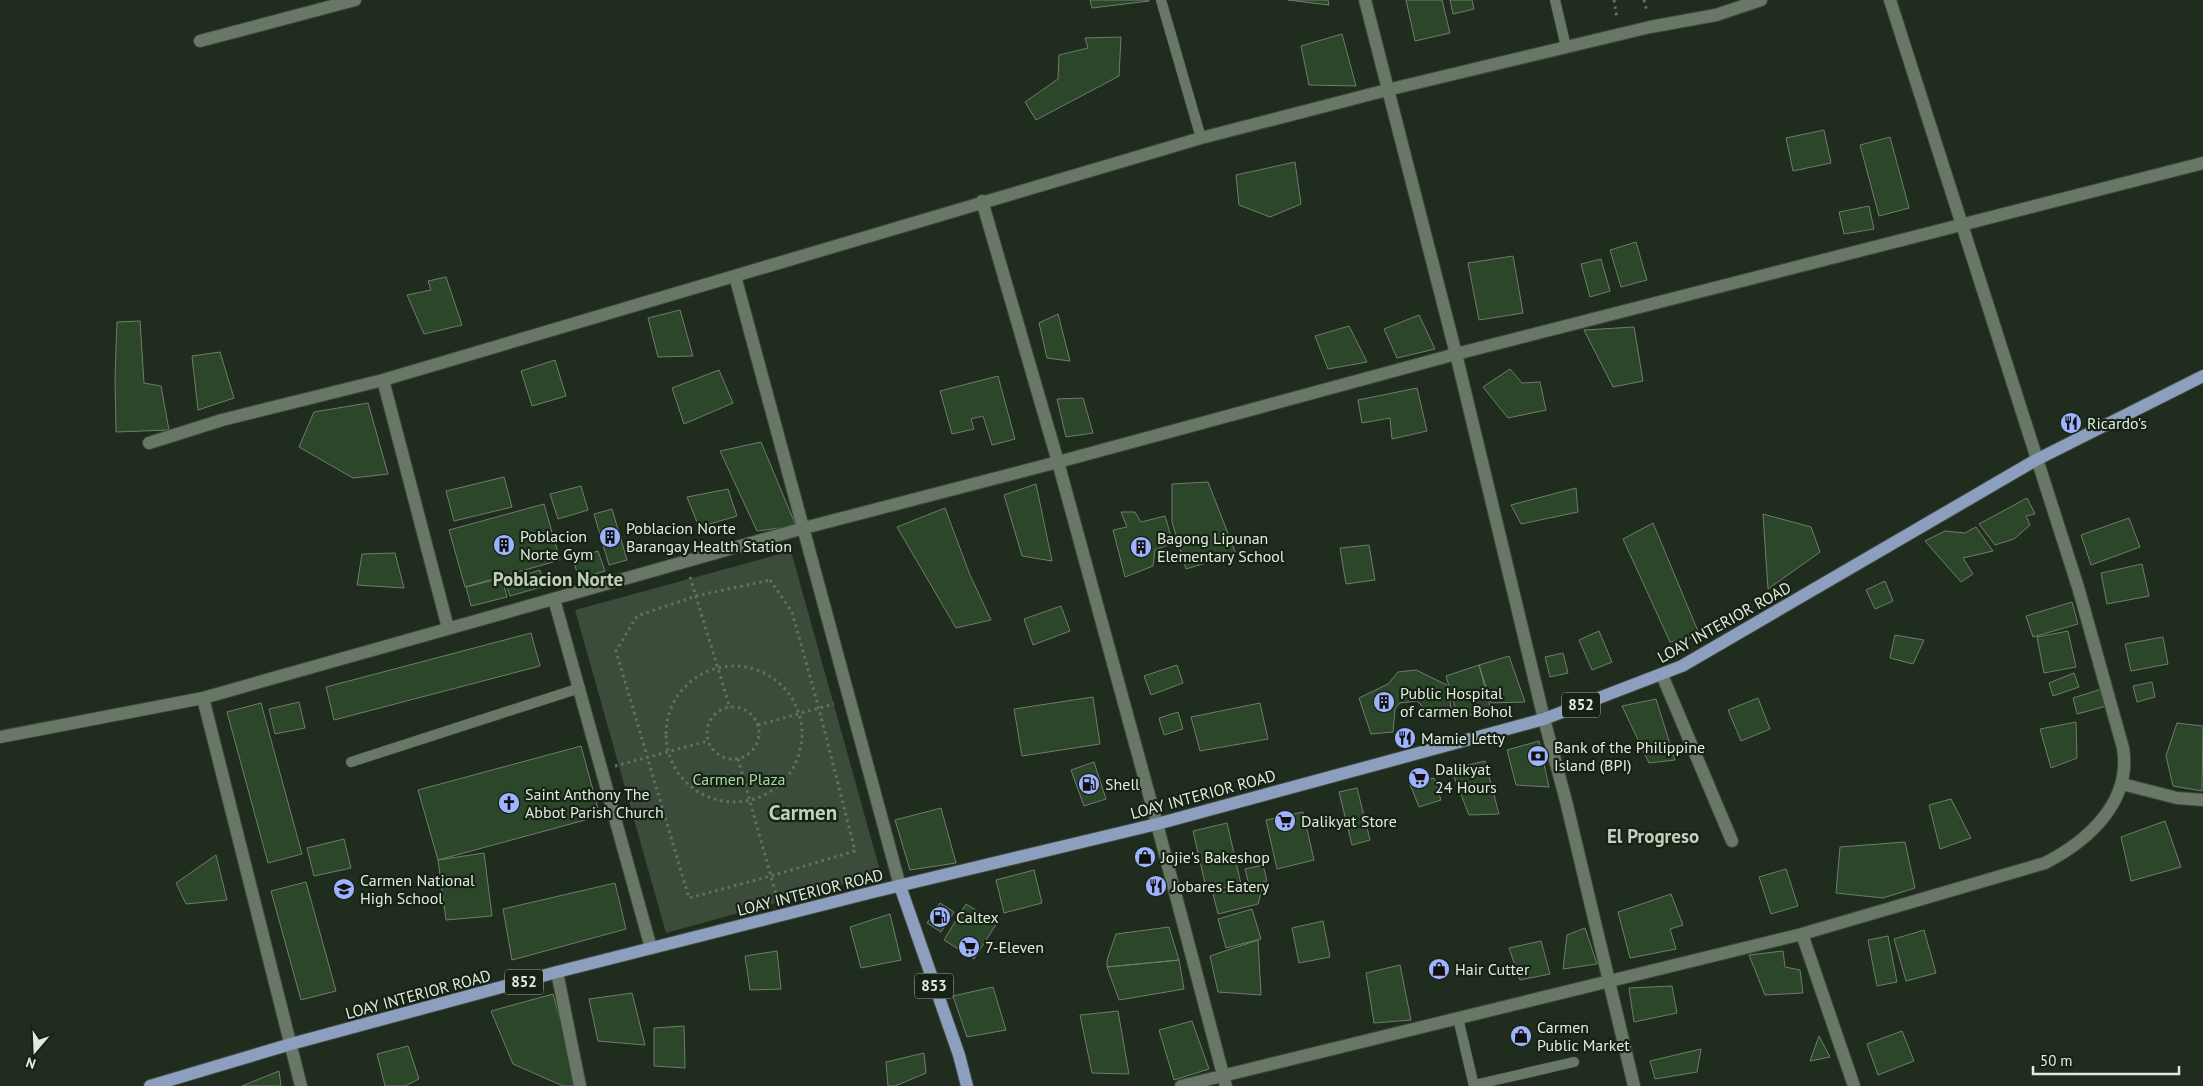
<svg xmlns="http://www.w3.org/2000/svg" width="2203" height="1086" viewBox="0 0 2203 1086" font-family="'PT Sans',sans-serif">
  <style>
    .green { fill: #3c4c3a }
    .building { fill: #2c4629; stroke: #6f7d6c }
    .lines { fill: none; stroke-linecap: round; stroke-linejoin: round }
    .service-casing { stroke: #3d483b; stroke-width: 11 }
    .minor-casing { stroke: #3d483b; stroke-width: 14 }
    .tertiary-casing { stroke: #3d483b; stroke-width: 14 }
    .primary-casing { stroke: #3d483b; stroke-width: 14 }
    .path { stroke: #657063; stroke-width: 3; stroke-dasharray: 2.5 4; stroke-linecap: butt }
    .service { stroke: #687766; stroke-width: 10 }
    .minor { stroke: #687766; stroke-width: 12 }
    .tertiary { stroke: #687766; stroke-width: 12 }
    .primary { stroke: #8d9fbe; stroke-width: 12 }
    .labels { text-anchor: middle; stroke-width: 4.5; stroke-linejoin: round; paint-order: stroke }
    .shield { fill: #162214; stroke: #a6afa4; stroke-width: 1 }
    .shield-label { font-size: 15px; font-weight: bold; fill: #e3ebe1 }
    .poi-label { font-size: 16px; fill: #e3ebe1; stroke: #162214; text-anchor: start }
    .street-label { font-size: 16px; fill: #e3ebe1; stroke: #162214 }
    .park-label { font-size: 16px; fill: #a9d8a3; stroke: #162214 }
    .quarter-label { font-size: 19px; font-weight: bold; fill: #c0d0bd; stroke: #162214 }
    .district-label { font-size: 21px; font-weight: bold; fill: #c0d0bd; stroke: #162214 }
  </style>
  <rect width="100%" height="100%" fill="#1f2c1e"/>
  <!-- green -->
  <path class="green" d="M791,551L881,874L666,933L575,610Z"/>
  <!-- building -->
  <path class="building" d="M1090,0H1149V1L1092,8Z
    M1288,0H1328L1329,5Z
    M1406,0H1442L1450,33L1415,41Z
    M1450,0H1472L1474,9L1453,14Z
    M1342,34L1356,86L1309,85L1301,46Z
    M1121,37L1119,76L1036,120L1025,102L1058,79L1059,55L1088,48L1085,38Z
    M1824,130L1831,163L1793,171L1786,138Z
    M1890,137L1909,208L1879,216L1860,145Z
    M1295,162L1301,204L1270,217L1239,205L1236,175Z
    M1869,206L1874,229L1844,234L1839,212Z
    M1636,242L1647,280L1621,287L1610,250Z
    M1513,256L1523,313L1479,320L1468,263Z
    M1601,259L1610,291L1590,297L1581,264Z
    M446,277L462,325L424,334L407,295L431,290L428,281Z
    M680,310L693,356L658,357L648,318Z
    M1058,314L1070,361L1047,358L1039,323Z
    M1419,315L1435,349L1397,358L1384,329Z
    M140,321L144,383L161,386L169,430L116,432L115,378L117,322Z
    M1349,326L1367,362L1328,369L1315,336Z
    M1634,327L1643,381L1613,387L1584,330Z
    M220,352L234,398L198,410L192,356Z
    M555,360L566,396L532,406L521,371Z
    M1510,369L1522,383L1540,382L1546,410L1508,418L1483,387Z
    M719,370L733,403L684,424L672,388Z
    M998,376L1015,439L992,445L983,416L971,419L974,429L952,434L940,391Z
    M1417,388L1427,431L1392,439L1390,418L1362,423L1358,400Z
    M1083,398L1093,433L1066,437L1057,399Z
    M368,403L388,474L353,478L299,447L314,412Z
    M761,442L796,526L757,531L720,451Z
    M504,477L512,507L454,521L446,491Z
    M1208,482L1236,554L1186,569L1172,522V484Z
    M1036,484L1052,561L1022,556L1004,495Z
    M581,486L588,510L558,519L550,494Z
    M1576,488L1578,512L1521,524L1511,505Z
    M728,489L737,516L699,527L687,497Z
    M2027,498L2035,514L2026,516L2030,525L2014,539L1995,545L1979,524Z
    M544,504L560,560L465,587L449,530Z
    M945,508L970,575L991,620L956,628L897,527Z
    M612,509L627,560L609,565L594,514Z
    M1121,512H1135L1141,522L1165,516L1173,543L1155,550L1153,566L1125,577L1113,530L1127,527Z
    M1763,514L1811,527L1820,552L1768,589Z
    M2129,518L2140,547L2091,565L2081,535Z
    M1653,523L1700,636L1670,642L1623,539Z
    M1976,527L1993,551L1963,558L1973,574L1961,582L1925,541L1945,531L1965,533Z
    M1369,545L1375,580L1346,584L1340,548Z
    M598,551L605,571L579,579L573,559Z
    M395,553L404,588L357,585L362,554Z
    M2142,564L2149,596L2107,604L2101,573Z
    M540,570L545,586L510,596L505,581Z
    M502,578L507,597L471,606L466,587Z
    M1885,581L1893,601L1875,609L1866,590Z
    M2072,602L2078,624L2033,637L2026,616Z
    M1061,606L1070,631L1033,645L1024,619Z
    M1599,631L1612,662L1592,670L1579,640Z
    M2068,631L2076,667L2044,673L2037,637Z
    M531,633L540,666L334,720L326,687Z
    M1895,635L1924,640L1913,664L1890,658Z
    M2163,637L2168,664L2131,671L2125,644Z
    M1563,653L1568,673L1550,677L1545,657Z
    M1509,656L1525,702L1491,703L1479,665Z
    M1177,665L1183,683L1151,695L1144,676Z
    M1479,665L1491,710L1458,718L1446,676Z
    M1416,670L1447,685L1452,713L1433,717L1417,701L1400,703L1395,709L1393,732L1371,734L1359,698L1388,684L1398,672Z
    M2074,673L2079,687L2053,696L2049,683Z
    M2152,682L2155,697L2137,702L2133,686Z
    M2105,688L2110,705L2077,714L2073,698Z
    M1093,697L1100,744L1022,756L1014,709Z
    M1758,698L1770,729L1741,741L1728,710Z
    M1656,699L1675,760L1649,763L1622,706Z
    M299,702L305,728L275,734L269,709Z
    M261,703L302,854L268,863L227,712Z
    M1260,703L1268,739L1200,751L1191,717Z
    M1178,712L1183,729L1164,735L1159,718Z
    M2076,722L2077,758L2051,768L2040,729Z
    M2177,723L2203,726L2202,791L2173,786L2166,756Z
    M1539,741L1549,787L1516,785L1507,750Z
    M581,746L600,816L438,860L418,790Z
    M1485,761L1499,814L1469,815L1451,769Z
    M1094,762L1106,799L1084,806L1071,770Z
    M1434,778L1441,800L1419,807L1410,784Z
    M1357,788L1370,840L1352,845L1339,792Z
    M1951,799L1971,838L1940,849L1929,805Z
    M941,808L956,863L910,870L895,820Z
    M1303,812L1314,860L1277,869L1266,820Z
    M2165,821L2181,867L2131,881L2121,837Z
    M1227,823L1241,884L1207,892L1193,831Z
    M344,839L351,868L314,876L307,848Z
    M1905,842L1915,888L1883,898L1836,893L1840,847Z
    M484,853L492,916L446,920L438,860Z
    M216,855L227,900L186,904L176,883Z
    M1263,865L1267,881L1249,885L1245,869Z
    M1786,869L1798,906L1771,914L1759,877Z
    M1034,870L1042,903L1004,913L996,880Z
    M306,882L336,991L301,1000L271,891Z
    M615,883L626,929L512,960L503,909Z
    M1263,885L1258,904L1218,914L1213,894Z
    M1671,894L1683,925L1670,929L1676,949L1630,958L1618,912Z
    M940,903L954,912L941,932L927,923Z
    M966,904L997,923L974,959L944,940Z
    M1252,909L1261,939L1226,948L1218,919Z
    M890,914L901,960L861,968L850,927Z
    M1323,921L1330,957L1299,963L1292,928Z
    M1169,927L1179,960L1107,967V960L1116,934Z
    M1585,928L1597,964L1563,969L1567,935Z
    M1924,930L1936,973L1906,981L1894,939Z
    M1888,936L1897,982L1877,986L1868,940Z
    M1258,940L1261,995L1218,992L1210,956Z
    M1541,941L1550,974L1520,980L1509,948Z
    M777,951L781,989L750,990L745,956Z
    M1783,951L1785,967L1800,970L1803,993L1765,995L1749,955Z
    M1179,960L1184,989L1119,1000L1107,967Z
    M1400,965L1411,1020L1374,1023L1366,973Z
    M1672,986L1677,1013L1634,1022L1629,988Z
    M993,987L1006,1030L967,1037L953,996Z
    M632,993L645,1045L598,1041L589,999Z
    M553,994L579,1086H563L513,1064L491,1011Z
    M1118,1011L1129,1074L1092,1073L1080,1015Z
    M1192,1021L1209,1069L1174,1080L1159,1030Z
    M684,1026L685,1068L654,1066V1028Z
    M1902,1031L1914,1061L1878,1075L1867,1044Z
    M1819,1036L1830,1057L1810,1061Z
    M408,1046L419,1079L405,1086H385L377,1054Z
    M1701,1049L1697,1072L1655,1079L1650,1061Z
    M924,1053L926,1073L895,1086H888L886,1062Z
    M279,1071L281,1086H242Z"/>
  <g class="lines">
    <!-- service casing -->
    <g class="service-casing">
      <path id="service" d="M1161,0L1201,138
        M1555,0L1566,47
        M351,762L580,688
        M1458,1018L1474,1086
        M1474,1085L1574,1062"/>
    </g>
    <!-- minor casing -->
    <g class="minor-casing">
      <path id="minor" d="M200,41L355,0
        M982,201L1058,462L1157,824L1226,1086
        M735,276L900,886
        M383,380L448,628
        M149,443L222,420L383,380L1201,138L1387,90L1650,27L1716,15L1761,0
        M554,599L651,948
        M1662,675L1732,841
        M203,698L301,1086
        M1544,719L1566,801L1634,1086
        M0,737L203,698L804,528L1058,462L1456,354L2203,163
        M2122,784L2177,798L2203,800
        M1802,934L1854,1086
        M557,972L580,1086
        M1181,1086L1802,934L2045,863C2088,841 2132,802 2123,748L2078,587L1890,0"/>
    </g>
    <!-- tertiary casing -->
    <g class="tertiary-casing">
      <path id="tertiary" d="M1365,0L1456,354L1544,719"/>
    </g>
    <!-- primary casing -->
    <g class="primary-casing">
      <path id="primary" d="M900,886L959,1055L967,1086
        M150,1086L291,1044L557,972L873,892L1157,824L1544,719L1682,666L2036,460L2203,376"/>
    </g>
    <!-- path -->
    <path class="path" d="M1614,0L1617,19
      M1644,0L1647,12
      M690,577L730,708
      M770,580L792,612L819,709L855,851L771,876L689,898L616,651L637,616L696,596Z
      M666 734a68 68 0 1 1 136 0a68 68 0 1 1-136 0Z
      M707 733a26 26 0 1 1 52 0a26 26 0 1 1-52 0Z
      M758,725L834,704
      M738,759L778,901
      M615,766L708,741"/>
    <!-- service -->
    <use href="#service" class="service"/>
    <!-- minor -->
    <use href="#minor" class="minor"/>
    <!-- tertiary -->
    <use href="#tertiary" class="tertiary"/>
    <!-- primary -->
    <use href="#primary" class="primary"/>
  </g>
  <!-- icons -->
  <defs>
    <g id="restaurant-disc" transform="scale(1.125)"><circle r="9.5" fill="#9eb3fd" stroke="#162214"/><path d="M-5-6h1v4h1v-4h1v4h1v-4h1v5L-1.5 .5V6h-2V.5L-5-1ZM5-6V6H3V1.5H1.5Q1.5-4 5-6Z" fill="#111"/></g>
    <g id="building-disc" transform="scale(1.125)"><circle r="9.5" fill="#9eb3fd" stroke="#162214"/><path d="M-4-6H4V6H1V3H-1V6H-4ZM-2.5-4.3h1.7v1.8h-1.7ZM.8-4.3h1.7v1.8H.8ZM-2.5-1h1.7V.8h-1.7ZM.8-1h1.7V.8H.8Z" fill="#111"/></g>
    <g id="bank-disc" transform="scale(1.125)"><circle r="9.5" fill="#9eb3fd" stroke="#162214"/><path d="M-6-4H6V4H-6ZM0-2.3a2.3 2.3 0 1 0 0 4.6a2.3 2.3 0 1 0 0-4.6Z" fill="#111"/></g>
    <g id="supermarket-disc" transform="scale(1.125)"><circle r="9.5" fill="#9eb3fd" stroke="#162214"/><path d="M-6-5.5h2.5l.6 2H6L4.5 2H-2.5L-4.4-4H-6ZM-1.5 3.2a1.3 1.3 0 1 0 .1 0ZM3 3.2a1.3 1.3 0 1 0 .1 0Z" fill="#111"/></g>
    <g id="fuel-disc" transform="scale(1.125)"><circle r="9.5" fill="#9eb3fd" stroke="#162214"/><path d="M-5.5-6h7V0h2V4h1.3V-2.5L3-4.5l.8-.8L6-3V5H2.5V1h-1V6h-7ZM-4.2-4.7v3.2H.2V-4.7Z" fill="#111"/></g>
    <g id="church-disc" transform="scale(1.125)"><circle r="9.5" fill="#9eb3fd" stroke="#162214"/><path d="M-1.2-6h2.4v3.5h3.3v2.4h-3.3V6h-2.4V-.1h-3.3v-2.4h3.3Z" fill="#111"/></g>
    <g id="shop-disc" transform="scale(1.125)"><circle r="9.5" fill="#9eb3fd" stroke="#162214"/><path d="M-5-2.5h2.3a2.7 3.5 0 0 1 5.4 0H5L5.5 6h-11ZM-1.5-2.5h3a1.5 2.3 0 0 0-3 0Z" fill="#111"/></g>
    <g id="school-disc" transform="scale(1.125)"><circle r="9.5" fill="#9eb3fd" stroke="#162214"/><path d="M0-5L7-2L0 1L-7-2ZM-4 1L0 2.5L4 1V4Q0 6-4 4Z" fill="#111"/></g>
  </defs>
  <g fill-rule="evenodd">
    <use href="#restaurant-disc" x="2071" y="423"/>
    <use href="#building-disc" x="610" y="537"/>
    <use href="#building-disc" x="504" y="545"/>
    <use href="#building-disc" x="1141" y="547"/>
    <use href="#building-disc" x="1384" y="702"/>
    <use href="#restaurant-disc" x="1405" y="738"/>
    <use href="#bank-disc" x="1538" y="756"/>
    <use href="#supermarket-disc" x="1419" y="778"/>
    <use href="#fuel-disc" x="1089" y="784"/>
    <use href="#church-disc" x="509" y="803"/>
    <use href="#supermarket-disc" x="1285" y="821"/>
    <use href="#shop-disc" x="1145" y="857"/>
    <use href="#restaurant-disc" x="1156" y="886"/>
    <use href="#school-disc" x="344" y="889"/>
    <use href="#fuel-disc" x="940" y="917"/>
    <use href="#supermarket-disc" x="969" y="947"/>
    <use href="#shop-disc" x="1439" y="969"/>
    <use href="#shop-disc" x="1521" y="1036"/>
  </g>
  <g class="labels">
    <!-- shield labels -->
    <g class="shield">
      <rect x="1562" y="692.5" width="38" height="25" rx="4"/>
      <rect x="505" y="969.5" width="38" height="25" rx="4"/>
      <rect x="915" y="973.5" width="38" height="25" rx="4"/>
    </g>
    <g class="shield-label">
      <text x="1581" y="710">852</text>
      <text x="524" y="987">852</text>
      <text x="934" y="991">853</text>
    </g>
    <!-- poi labels -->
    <g class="poi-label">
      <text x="2087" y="429">Ricardo's</text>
      <text x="626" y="534">Poblacion Norte<tspan x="626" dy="18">Barangay Health Station</tspan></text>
      <text x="520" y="542">Poblacion<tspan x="520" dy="18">Norte Gym</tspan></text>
      <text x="1157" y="544">Bagong Lipunan<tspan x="1157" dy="18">Elementary School</tspan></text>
      <text x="1400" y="699">Public Hospital<tspan x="1400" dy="18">of carmen Bohol</tspan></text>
      <text x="1421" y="744">Mamie Letty</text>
      <text x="1554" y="753">Bank of the Philippine<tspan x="1554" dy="18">Island (BPI)</tspan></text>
      <text x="1435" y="775">Dalikyat<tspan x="1435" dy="18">24 Hours</tspan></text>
      <text x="1105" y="790">Shell</text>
      <text x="525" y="800">Saint Anthony The<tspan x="525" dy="18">Abbot Parish Church</tspan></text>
      <text x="1301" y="827">Dalikyat Store</text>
      <text x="1161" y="863">Jojie's Bakeshop</text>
      <text x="360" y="886">Carmen National<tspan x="360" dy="18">High School</tspan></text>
      <text x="1172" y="892">Jobares Eatery</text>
      <text x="956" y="923">Caltex</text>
      <text x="985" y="953">7-Eleven</text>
      <text x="1455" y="975">Hair Cutter</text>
      <text x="1537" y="1033">Carmen<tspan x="1537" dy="18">Public Market</tspan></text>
    </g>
    <!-- street labels -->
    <g class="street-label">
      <text transform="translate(1724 622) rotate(-29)" y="6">LOAY INTERIOR ROAD</text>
      <text transform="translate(1203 794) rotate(-15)" y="6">LOAY INTERIOR ROAD</text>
      <text transform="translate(810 892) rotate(-14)" y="6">LOAY INTERIOR ROAD</text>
      <text transform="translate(418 994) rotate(-15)" y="6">LOAY INTERIOR ROAD</text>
    </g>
    <!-- park labels -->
    <g class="park-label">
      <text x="739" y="785">Carmen Plaza</text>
    </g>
    <!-- quarter labels -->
    <g class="quarter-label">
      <text x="558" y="586">Poblacion Norte</text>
      <text x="1653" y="843">El Progreso</text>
    </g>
    <!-- district labels -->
    <g class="district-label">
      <text x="803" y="820">Carmen</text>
    </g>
  </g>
  <!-- north arrow -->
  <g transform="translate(35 1051) rotate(199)" stroke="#162214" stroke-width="4" paint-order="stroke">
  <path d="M0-4L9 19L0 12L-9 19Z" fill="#e3ebe1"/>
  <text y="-8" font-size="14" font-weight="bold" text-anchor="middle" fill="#e3ebe1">N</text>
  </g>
  <!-- scale -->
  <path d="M2033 1066v8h146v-8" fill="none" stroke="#e3ebe1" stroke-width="2.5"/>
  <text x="2040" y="1066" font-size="15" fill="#e3ebe1" stroke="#162214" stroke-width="4" paint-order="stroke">50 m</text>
</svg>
